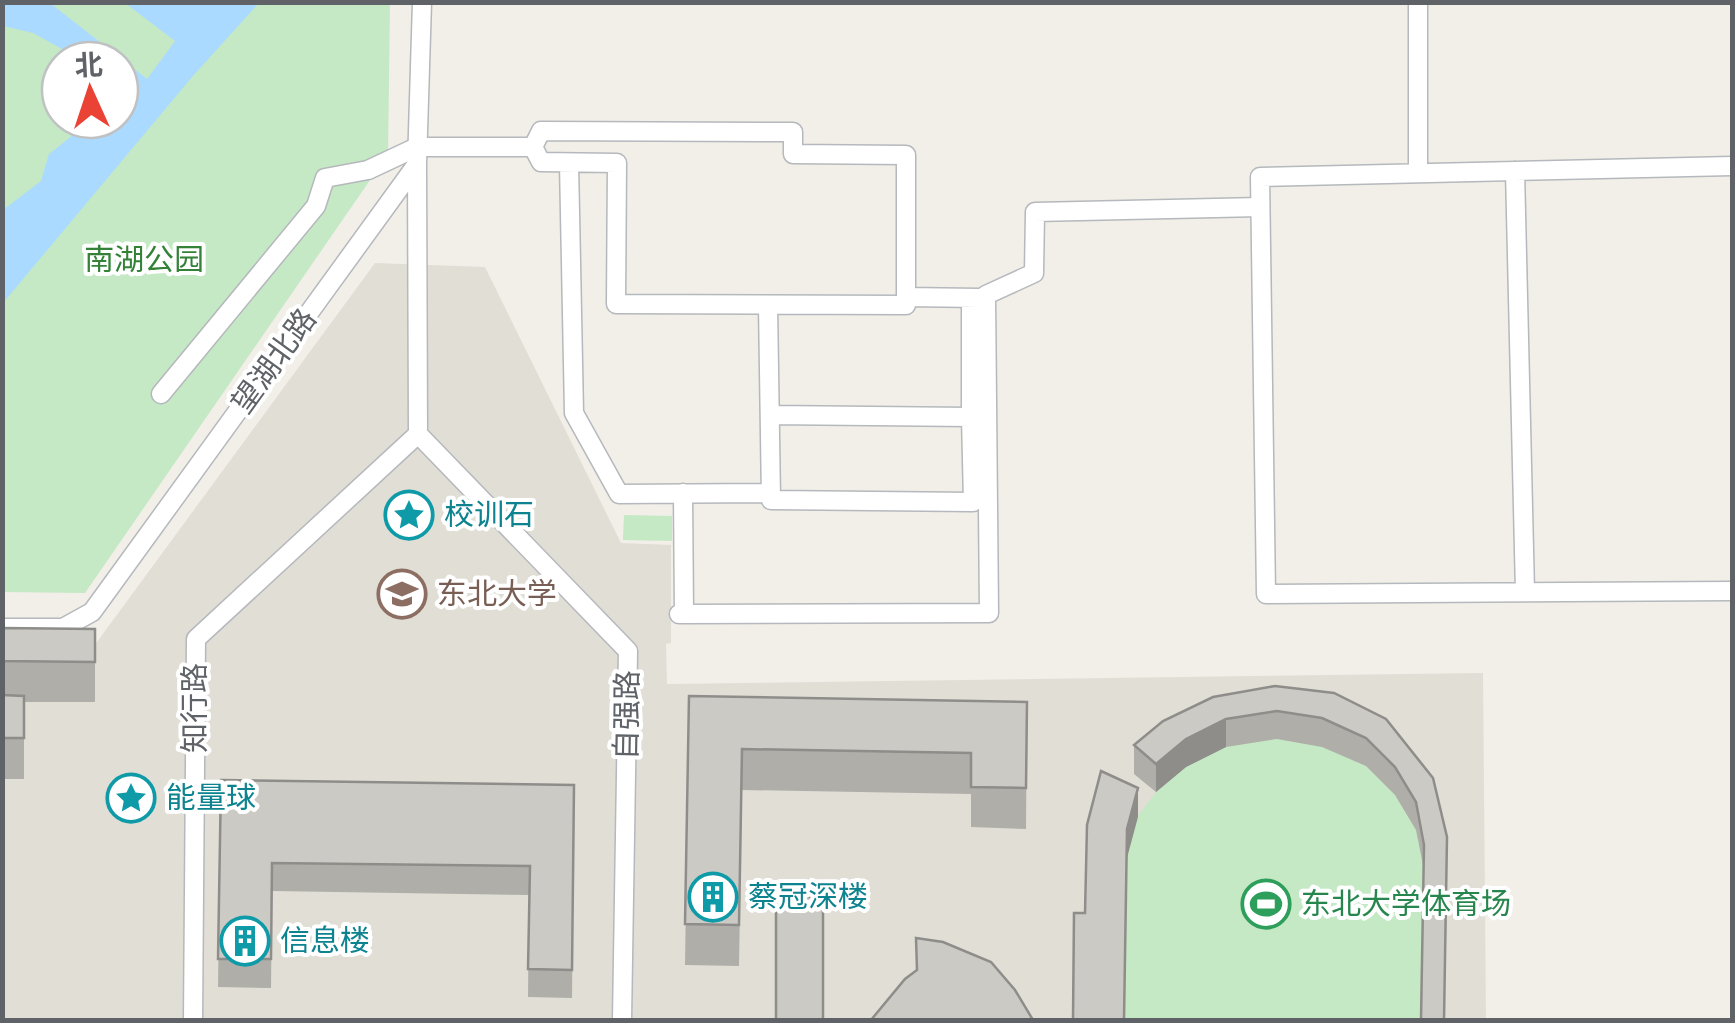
<svg xmlns="http://www.w3.org/2000/svg" width="1735" height="1023" viewBox="0 0 1735 1023" font-family="Cabin,'Noto Sans SC',sans-serif">
  <style>
    .education { fill: #e1ded6 }
    .green { fill: #c5e8c5; fill-rule: evenodd }
    .water { fill: #aadaff }
    .lines { fill: none; stroke-linecap: round; stroke-linejoin: round }
    .minor-casing { stroke: #b5b8bc; stroke-width: 21 }
    .minor { stroke: #fff; stroke-width: 18 }
    .wall { fill: #afaea9 }
    .shaded-wall { fill: #8f8d8a }
    .building { fill: #cccac5; stroke: #8f8d8a; stroke-width: 2.5 }
    .labels { text-anchor: middle; stroke-width: 8; stroke-linejoin: round; paint-order: stroke }
    .park-label { font-size: 30px; fill: #348238; stroke: #fff }
    .street-label { font-size: 30px; fill: #5f6368; stroke: #fff }
    .culture-label { font-size: 30px; fill: #0d838f; stroke: #fff; text-anchor: start }
    .education-label { font-size: 30px; fill: #785e54; stroke: #fff; text-anchor: start }
    .leisure-label { font-size: 30px; fill: #27864d; stroke: #fff; text-anchor: start }
  </style>
  <rect width="100%" height="100%" fill="#f1efe8"/>
  <!-- education -->
  <path class="education" d="M375,263L485,267L621,543L671,545V643L666,644L667,684L1483,673L1486,1020H3V656L86,657Z"/>
  <!-- green -->
  <path class="green" d="M3,3H390L388,154L85,593L3,592ZM60,60H120V120H60Z
    M624,515L672,516V541L623,540Z
    M1334,721L1433,806L1447,866L1445,1020H1073L1101,799L1138,816L1156,792L1134,774L1163,749Z"/>
  <!-- water -->
  <path class="water" d="M255,3L258,4L192,77L3,303V210L41,181L49,154L92,120H120V60H82L33,33L3,26V3H50L147,79L175,41L125,3Z"/>
  <g class="lines">
    <!-- minor casing -->
    <g class="minor-casing">
      <path id="minor" d="M1418,2V173
        M569,163L574,413L619,494L771,493
        M417,165L418,434
        M1732,166L1260,177L1266,594L1732,591
        M1515,171L1525,592
        M906,297L980,298
        M768,305L771,500L973,502L971,417
        M161,394L316,206L325,178L368,170L417,147H533L541,162L617,163L616,304L906,305V155L793,154V132L541,131L533,147
        M770,415L971,417V298
        M418,434L628,651L622,1020
        M683,493L684,614
        M679,614L989,613L986,295L1034,273L1035,212L1260,207
        M2,628H63L92,612L417,164L422,2
        M193,1020L196,639L418,434"/>
    </g>
    <!-- minor -->
    <use href="#minor" class="minor"/>
  </g>
  <!-- wall -->
  <path class="wall" d="M2,628L95,629V702H24V779H2Z
    M1334,693L1433,778L1424,870L1416,830L1395,795L1366,766L1322,747L1277,739L1226,747L1186,767L1156,792L1134,774V745L1163,721Z
    M689,696L1027,702L1026,829L971,827V794L742,790L739,966L685,965Z
    M221,780L574,785L572,998L528,997L529,895L272,891L271,988L218,987Z"/>
  <!-- shaded-wall -->
  <path class="shaded-wall" d="M1226,719V747L1186,767L1156,792V764L1186,739Z
    M1138,788V817L1127,858V829Z"/>
  <!-- building -->
  <path class="building" d="M2,628L95,629V662L2,661Z
    M1275,686L1334,693L1386,719L1433,778L1447,837L1444,1020H1421L1424,845L1416,802L1395,767L1366,738L1322,718L1277,711L1226,719L1186,739L1156,764L1134,745L1163,721L1213,697Z
    M2,695L24,696V738H2Z
    M689,696L1027,702L1026,788L971,787V753L742,749L739,925L685,924Z
    M1101,771L1138,788L1127,829L1124,1020H1073L1074,913H1085L1087,825Z
    M221,780L574,785L572,970L528,969L530,866L272,863L271,959H218Z
    M776,897H823V1020H776Z
    M916,938L943,942L991,962L1015,990L1033,1020H871L905,979L917,970Z"/>
  <!-- icons -->
  <defs>
    <g id="sight-ring" transform="scale(2.5)"><circle r="9.5" fill="#fff" stroke="#0f9aa8" stroke-width="1.5"/><path d="M0-6L1.8-2.2L6-1.7L2.9 1.2L3.7 5.4L0 3.3L-3.7 5.4L-2.9 1.2L-6-1.7L-1.8-2.2Z" fill="#0f9aa8"/></g>
    <g id="university-ring" transform="scale(2.5)"><circle r="9.5" fill="#fff" stroke="#8d6e63" stroke-width="1.5"/><path d="M0-5L7-2L0 1L-7-2ZM-4 1L0 2.5L4 1V4Q0 6-4 4Z" fill="#8d6e63"/></g>
    <g id="building-ring" transform="scale(2.5)"><circle r="9.5" fill="#fff" stroke="#0f9aa8" stroke-width="1.5"/><path d="M-4-6H4V6H1V3H-1V6H-4ZM-2.5-4.3h1.7v1.8h-1.7ZM.8-4.3h1.7v1.8H.8ZM-2.5-1h1.7V.8h-1.7ZM.8-1h1.7V.8H.8Z" fill="#0f9aa8"/></g>
    <g id="stadium-ring" transform="scale(2.5)"><circle r="9.5" fill="#fff" stroke="#2e9e5b" stroke-width="1.5"/><path d="M0-5a6.5 5 0 1 0 0 10a6.5 5 0 1 0 0-10ZM-3.5-1.8h7v3.6h-7Z" fill="#2e9e5b"/></g>
  </defs>
  <g fill-rule="evenodd">
    <use href="#sight-ring" x="409" y="515"/>
    <use href="#university-ring" x="402" y="594"/>
    <use href="#sight-ring" x="131" y="798"/>
    <use href="#building-ring" x="713" y="897"/>
    <use href="#stadium-ring" x="1266" y="904"/>
    <use href="#building-ring" x="245" y="941"/>
  </g>
  <g class="labels">
    <!-- park labels -->
    <g class="park-label">
      <text x="144" y="270">南湖公园</text>
    </g>
    <!-- street labels -->
    <g class="street-label">
      <text transform="translate(274 361) rotate(-54)" y="10">望湖北路</text>
      <text transform="translate(195 708) rotate(-90)" y="10">知行路</text>
      <text transform="translate(627 715) rotate(-89)" y="10">自强路</text>
    </g>
    <!-- culture labels -->
    <g class="culture-label">
      <text x="444" y="525">校训石</text>
      <text x="166" y="808">能量球</text>
      <text x="748" y="907">蔡冠深楼</text>
      <text x="280" y="951">信息楼</text>
    </g>
    <!-- education labels -->
    <g class="education-label">
      <text x="437" y="604">东北大学</text>
    </g>
    <!-- leisure labels -->
    <g class="leisure-label">
      <text x="1301" y="914">东北大学体育场</text>
    </g>
  </g>
  <!-- border -->
  <rect width="1735" height="1023" fill="none" stroke="#5f6368" stroke-width="10"/>
  <!-- north arrow -->
  <g transform="translate(90 90) rotate(357)"><circle r="48" fill="#ffffff" stroke="#bfc1c3" stroke-width="2.5"/>
  <path d="M0-8L18 38L0 25L-18 38Z" fill="#ea4335"/>
  <text y="-15" font-size="28" font-weight="bold" text-anchor="middle" fill="#5f6368">北</text>
  </g>
</svg>
